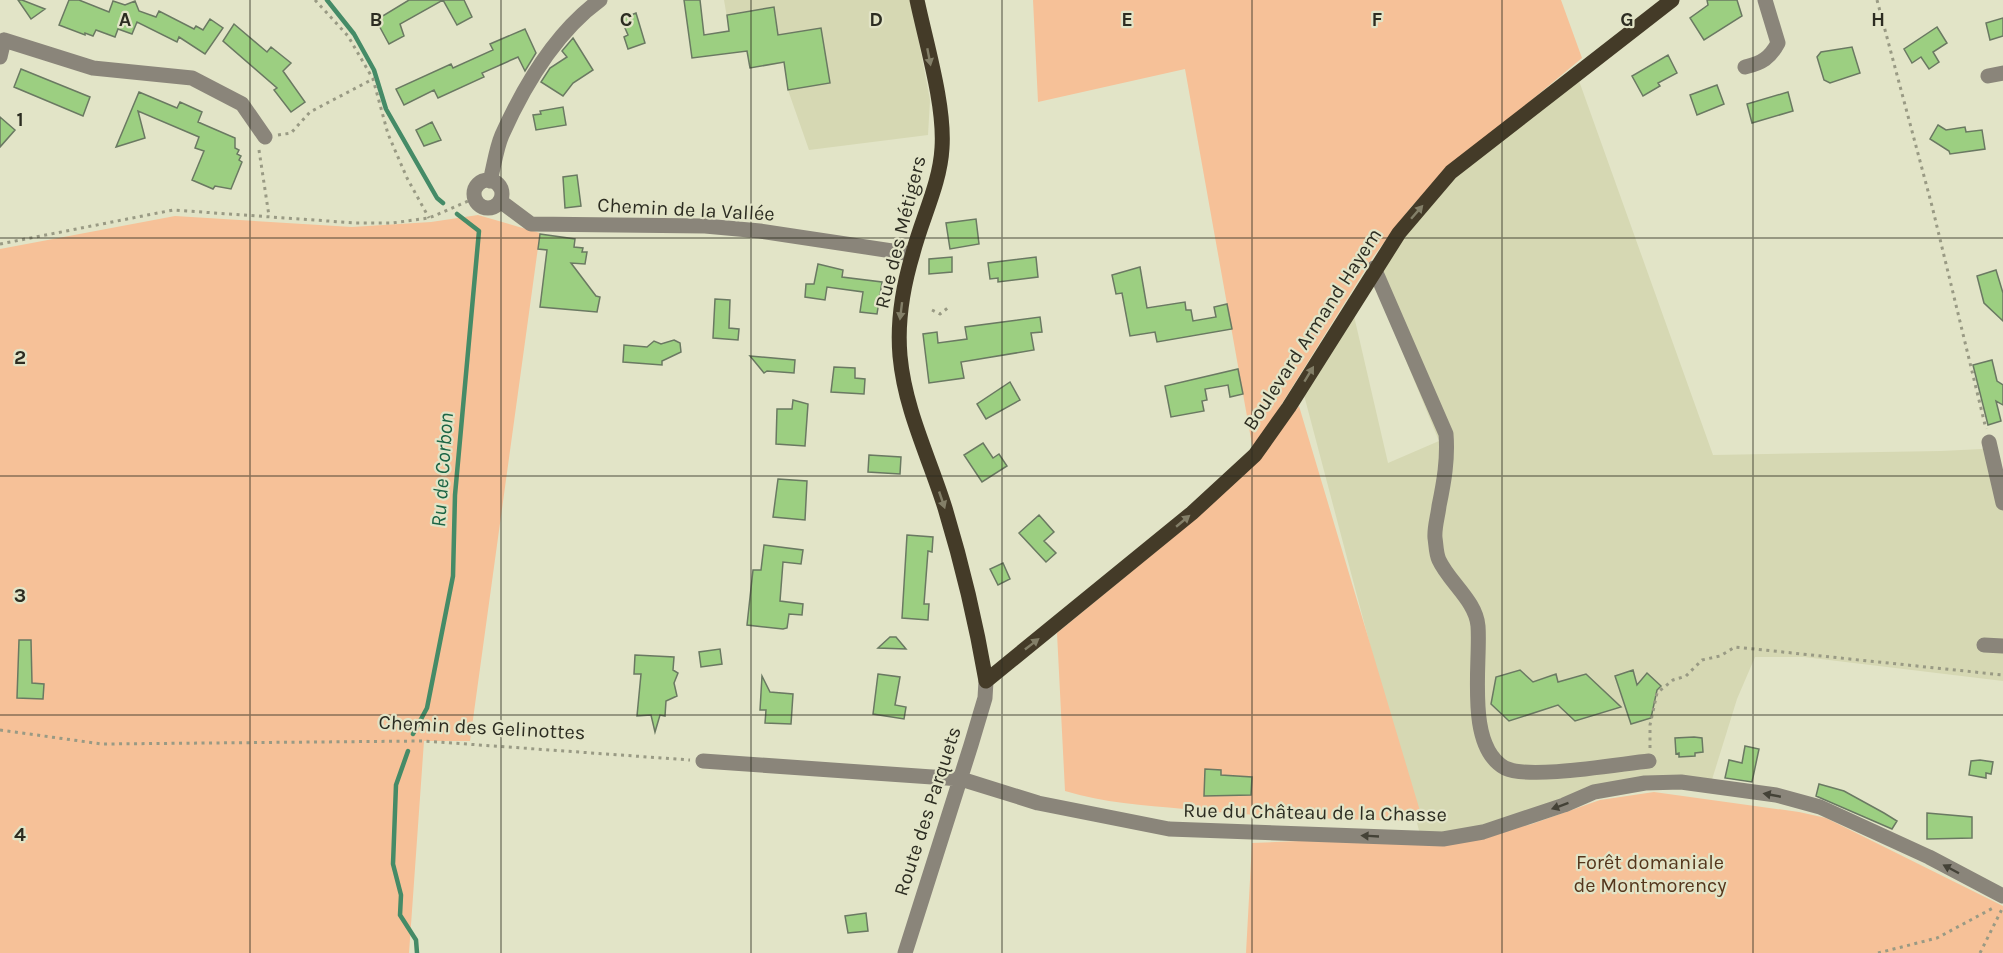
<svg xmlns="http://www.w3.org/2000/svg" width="2003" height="953" viewBox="0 0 2003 953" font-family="Karla,sans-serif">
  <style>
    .built { fill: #d6d8b3 }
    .green { fill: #f6c198 }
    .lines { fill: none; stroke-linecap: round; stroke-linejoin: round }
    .stream { stroke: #458b67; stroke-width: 4.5 }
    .building { fill: #9ccf81; stroke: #6a7962; stroke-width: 1.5 }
    .path { stroke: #999a84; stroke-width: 3; stroke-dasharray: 3 4.5; stroke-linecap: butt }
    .minor { stroke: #8a857a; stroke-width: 15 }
    .major { stroke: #443b28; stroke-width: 15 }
    .oneway { fill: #837f68 }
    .oneway2 { fill: #444237 }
    .grid { fill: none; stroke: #2c2c21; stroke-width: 1.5; stroke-opacity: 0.55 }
    .labels { text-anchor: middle; stroke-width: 4.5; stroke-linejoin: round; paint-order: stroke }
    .street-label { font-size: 20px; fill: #2c2c21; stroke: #e2e4c7 }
    .park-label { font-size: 20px; fill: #54361c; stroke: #e2e4c7 }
    .water-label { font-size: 21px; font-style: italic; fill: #1b6545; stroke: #e2e4c7 }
    .grid-label { font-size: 20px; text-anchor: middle; font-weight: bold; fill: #2c2c21; stroke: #e2e4c7; stroke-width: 4.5; stroke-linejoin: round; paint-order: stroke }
  </style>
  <rect width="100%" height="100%" fill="#e2e4c7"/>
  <!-- built -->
  <path class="built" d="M724,0H911L930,100L928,135L809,150L788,90L784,63L750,68L747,51L733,53Z
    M1578,78L1713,455L1941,451L1982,449L1989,442L2003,503V681L1804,657H1755L1737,699L1710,786L1646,783L1483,832L1421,838L1304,395L1354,316L1388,463L1439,441L1373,280L1383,262L1456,177Z"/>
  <!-- green -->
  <path class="green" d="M1033,0H1561L1582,58L1446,171L1411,207L1373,257L1253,450L1185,69L1038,102Z
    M478,215L540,233L470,741H424L409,953H0V249L175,216L352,227L431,222Z
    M1299,406L1423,821C1343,820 1263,817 1184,809C1143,805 1104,803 1065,791L1057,633L1194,520L1271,441Z
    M1654,792L1799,812L1826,818L2003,906V953H1246L1252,843L1483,833L1529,825L1600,800Z"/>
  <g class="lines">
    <!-- stream -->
    <path class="stream" d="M327,0L354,34L374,70L386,109L437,198L443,203
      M413,734L427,708L453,576L455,495L479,231L457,214
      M408,751L396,785L393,864L401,895L400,915L416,940L417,953"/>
  </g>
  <!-- building -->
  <path class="building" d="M18,0H22L45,9L31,19Z
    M69,0H79L109,12L113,1L125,5L135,1L139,11L156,17L159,11L194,29L196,26L203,30L210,19L223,28L205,54L179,37L177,42L137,22L132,34L118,29L115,37L96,30L93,36L85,33V35L59,25Z
    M409,0H443L400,24L404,36L389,44L376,20Z
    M443,0H464L472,17L457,25Z
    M684,0H700L704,35L729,31L727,15L774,7L778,35L821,28L830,83L788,90L784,62L750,68L747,51L692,58Z
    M1707,0H1737L1742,16L1704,40L1690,18L1708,5Z
    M636,13L645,43L628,49L624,37L628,35L621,19Z
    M2003,18V36L1990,40L1986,23Z
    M234,24L267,52L271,47L291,63L283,71L305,102L291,112L274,90L277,88L223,41Z
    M1937,27L1947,43L1933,52L1939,62L1929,69L1921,57L1912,63L1904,49Z
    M525,29L536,53L525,71L518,57L482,73L484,77L438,98L434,90L404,105L396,89L451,64L453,68L493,50L490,44Z
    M573,38L593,70L573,83L563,96L541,82L550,68L567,57L562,51Z
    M1852,47L1860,73L1830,83L1824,80L1817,57L1821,52Z
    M1668,55L1677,73L1658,83L1660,86L1643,96L1632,76Z
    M21,69L90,97L83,116L14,87Z
    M1717,85L1724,104L1697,115L1690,95Z
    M139,92L177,108L180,102L202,112L198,122L235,138V148L239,150L237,154L241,156L239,160L242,162L231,189L215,186L213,189L192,180L204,151L195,148L199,137L138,111L145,138L116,147Z
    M1788,92L1793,111L1752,123L1747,104Z
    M563,107L566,125L536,130L533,115L541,114L540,111Z
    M0,117L15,130L0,147Z
    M432,122L441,140L424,146L416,130Z
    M1938,125L1946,130L1965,127L1966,132L1982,130L1985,149L1950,154L1949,151L1930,139Z
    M577,175L581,206L565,208L563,177Z
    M976,219L979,244L950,249L946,223Z
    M540,234L575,239L574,247L583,248L582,252H587L585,264L571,263L596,296L600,297L597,312L540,307L547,250L538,249Z
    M952,257V272L929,274V259Z
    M1036,257L1038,277L998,282V278L990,279L988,263Z
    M818,264L843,270L842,277L882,282L877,314L860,312L863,292L827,287L825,300L805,297L806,284H814Z
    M1140,267L1147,308L1185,302L1186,310H1191L1193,321L1216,317L1214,307L1227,304L1232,329L1157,342L1155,332L1130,336L1122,293L1116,294L1112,275Z
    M1996,270L2003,293V321L1984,303L1977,276Z
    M715,299L730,300L729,328L739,329L738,340L713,338Z
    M1040,317L1042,332L1031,333L1034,350L961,362L964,378L929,383L923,334L937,332L938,343L967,339L965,327Z
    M674,340L680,343L681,352L662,361V365L623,362L624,345L647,347L654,341L661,344Z
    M750,356L795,360L794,373L767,371L764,373Z
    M1992,360L1997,381L2003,385V405L1996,401L2001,421L1988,425L1973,365Z
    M834,367L855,368V378L865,379L864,394L831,392Z
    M1238,369L1243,394L1230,397L1228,385L1205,389L1207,400L1202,401L1204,411L1171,417L1165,386Z
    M1010,382L1020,400L986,419L977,404Z
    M793,400L808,404L805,446L776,444L777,409H792Z
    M983,443L993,458L999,454L1007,466L982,482L964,455Z
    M869,455L901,457L900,474L868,472Z
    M778,479L807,481L805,520L773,517Z
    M1039,515L1054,532L1044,541L1056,553L1046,562L1019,533Z
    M907,535L933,537L932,552L928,551L924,604H929L928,620L902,618Z
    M764,545L803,550L801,564L783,562L780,601L803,604L802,615L789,614L787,628L783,629L747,625L753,570H761Z
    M1003,563L1010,579L998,585L990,569Z
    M890,637H896L906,649L878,648Z
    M19,640H31L32,683L44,684L43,699L17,698Z
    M720,649L722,664L701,667L699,652Z
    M635,655L674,657L673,670L678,673L674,683L677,696L666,701L665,716L660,715L655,732L651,715L637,716L641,674H634Z
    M1520,670L1533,682L1556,674L1558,682L1586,674L1621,707L1575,721L1558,705L1509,721L1491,704L1496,677Z
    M1633,670L1637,685L1647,673L1661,686L1657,690L1651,718L1631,724L1615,676Z
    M878,674L900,677L895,705L906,707L904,719L873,714Z
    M762,676L770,692L793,694L791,724L765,723L766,710H760Z
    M1694,737L1702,738L1703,752L1695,753V756L1679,757V753L1676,754L1675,738Z
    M1745,746L1759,749L1752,782L1725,778L1729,760L1742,763Z
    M1980,760L1993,762L1991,774L1986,773V778L1969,775L1971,761Z
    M1205,769L1221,770V775L1252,777L1251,795L1204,796Z
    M1819,784L1844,791L1884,813L1897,821L1892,829L1816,796Z
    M1927,813L1972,817V838L1927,839Z
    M866,913L868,931L848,933L845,916Z"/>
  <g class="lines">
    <!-- path -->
    <path class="path" d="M315,0L348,36L373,79L388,134L407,178L429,218
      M1877,0L1932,206L1986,429
      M278,135L291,133L310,112L373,79
      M259,150L269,216
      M0,244L173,210L356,223H392L429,218L475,198
      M932,310L940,314L949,307
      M0,730L102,744L424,741L690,760
      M1650,748V725L1657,693L1673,680L1686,676L1702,660L1720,656L1735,647L2003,675
      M1878,953L1937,938L1993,908
      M1980,953L2002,909"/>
    <!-- minor -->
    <path class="minor" d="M4,40L93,68L192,78L242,104L265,137
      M0,57L4,40
      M1745,67C1762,63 1770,58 1778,43L1765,0
      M1988,76L2003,73
      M474 194a14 14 0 1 1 28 0a14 14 0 1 1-28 0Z
      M490,181C494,166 496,149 502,135C524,86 556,32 600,0
      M500,201L531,224L705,226L760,231L912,254
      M1374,268L1446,434C1448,459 1444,482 1439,506C1438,516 1434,528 1435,538C1436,544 1436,554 1439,560C1449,582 1476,601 1478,626C1481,663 1465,746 1505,768C1529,780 1619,764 1649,761
      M1989,442L2003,503
      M1984,645L2003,646
      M703,761L961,779L1038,803L1169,829L1443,839L1483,832L1564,805L1594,792L1645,783L1681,782L1776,795L1820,807L1929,857L2003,896
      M905,953L971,745L985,698L986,681"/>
    <!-- major -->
    <path class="major" d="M917,0C926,43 945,105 942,148C940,184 922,218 913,253C903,286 897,322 900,356C905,410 929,457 945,508C962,564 976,623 986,681L1192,513L1255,455L1289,407L1399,233L1451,172L1672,0"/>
  </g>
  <!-- one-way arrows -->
  <defs><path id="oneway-solid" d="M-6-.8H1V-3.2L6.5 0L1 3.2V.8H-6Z" transform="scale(1.5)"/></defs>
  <g class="oneway">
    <use href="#oneway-solid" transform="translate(929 57) rotate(79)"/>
    <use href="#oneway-solid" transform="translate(1417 212) rotate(-49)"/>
    <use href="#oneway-solid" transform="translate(901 311) rotate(97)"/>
    <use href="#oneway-solid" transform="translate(1309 374) rotate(-59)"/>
    <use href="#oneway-solid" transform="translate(942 500) rotate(71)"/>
    <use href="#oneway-solid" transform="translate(1183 521) rotate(-40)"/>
    <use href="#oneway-solid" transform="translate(1032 644) rotate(-38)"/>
  </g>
  <g class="oneway2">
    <use href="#oneway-solid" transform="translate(1772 795) rotate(-169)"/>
    <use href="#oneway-solid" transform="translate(1560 806) rotate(160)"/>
    <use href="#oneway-solid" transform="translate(1370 836) rotate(-177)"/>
    <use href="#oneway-solid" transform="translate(1951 869) rotate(-152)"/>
  </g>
  <!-- grid -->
  <path class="grid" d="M250,0V953M501,0V953M751,0V953M1002,0V953M1252,0V953M1502,0V953M1753,0V953M0,238H2003M0,476H2003M0,715H2003"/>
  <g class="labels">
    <!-- street labels -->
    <g class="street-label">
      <text transform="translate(686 209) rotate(3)" y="7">Chemin de la Vallée</text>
      <text transform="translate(900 232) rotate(-76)" y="7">Rue des Métigers</text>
      <text transform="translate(1312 329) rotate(-57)" y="7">Boulevard Armand Hayem</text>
      <text transform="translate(482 727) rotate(3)" y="7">Chemin des Gelinottes</text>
      <text transform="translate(927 811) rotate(-72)" y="7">Route des Parquets</text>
      <text transform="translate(1315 812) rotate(1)" y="7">Rue du Château de la Chasse</text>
    </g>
    <!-- park labels -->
    <g class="park-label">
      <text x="1650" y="869">Forêt domaniale<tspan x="1650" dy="23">de Montmorency</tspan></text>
    </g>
    <!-- water labels -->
    <g class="water-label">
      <text transform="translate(442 470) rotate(-86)" y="7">Ru de Corbon</text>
    </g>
  </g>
  <g class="grid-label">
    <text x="125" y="26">A</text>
    <text x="376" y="26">B</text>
    <text x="626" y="26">C</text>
    <text x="876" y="26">D</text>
    <text x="1127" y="26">E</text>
    <text x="1377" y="26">F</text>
    <text x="1627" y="26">G</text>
    <text x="1878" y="26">H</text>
    <text x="20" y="126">1</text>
    <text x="20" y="364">2</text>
    <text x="20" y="602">3</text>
    <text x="20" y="841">4</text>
  </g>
</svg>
